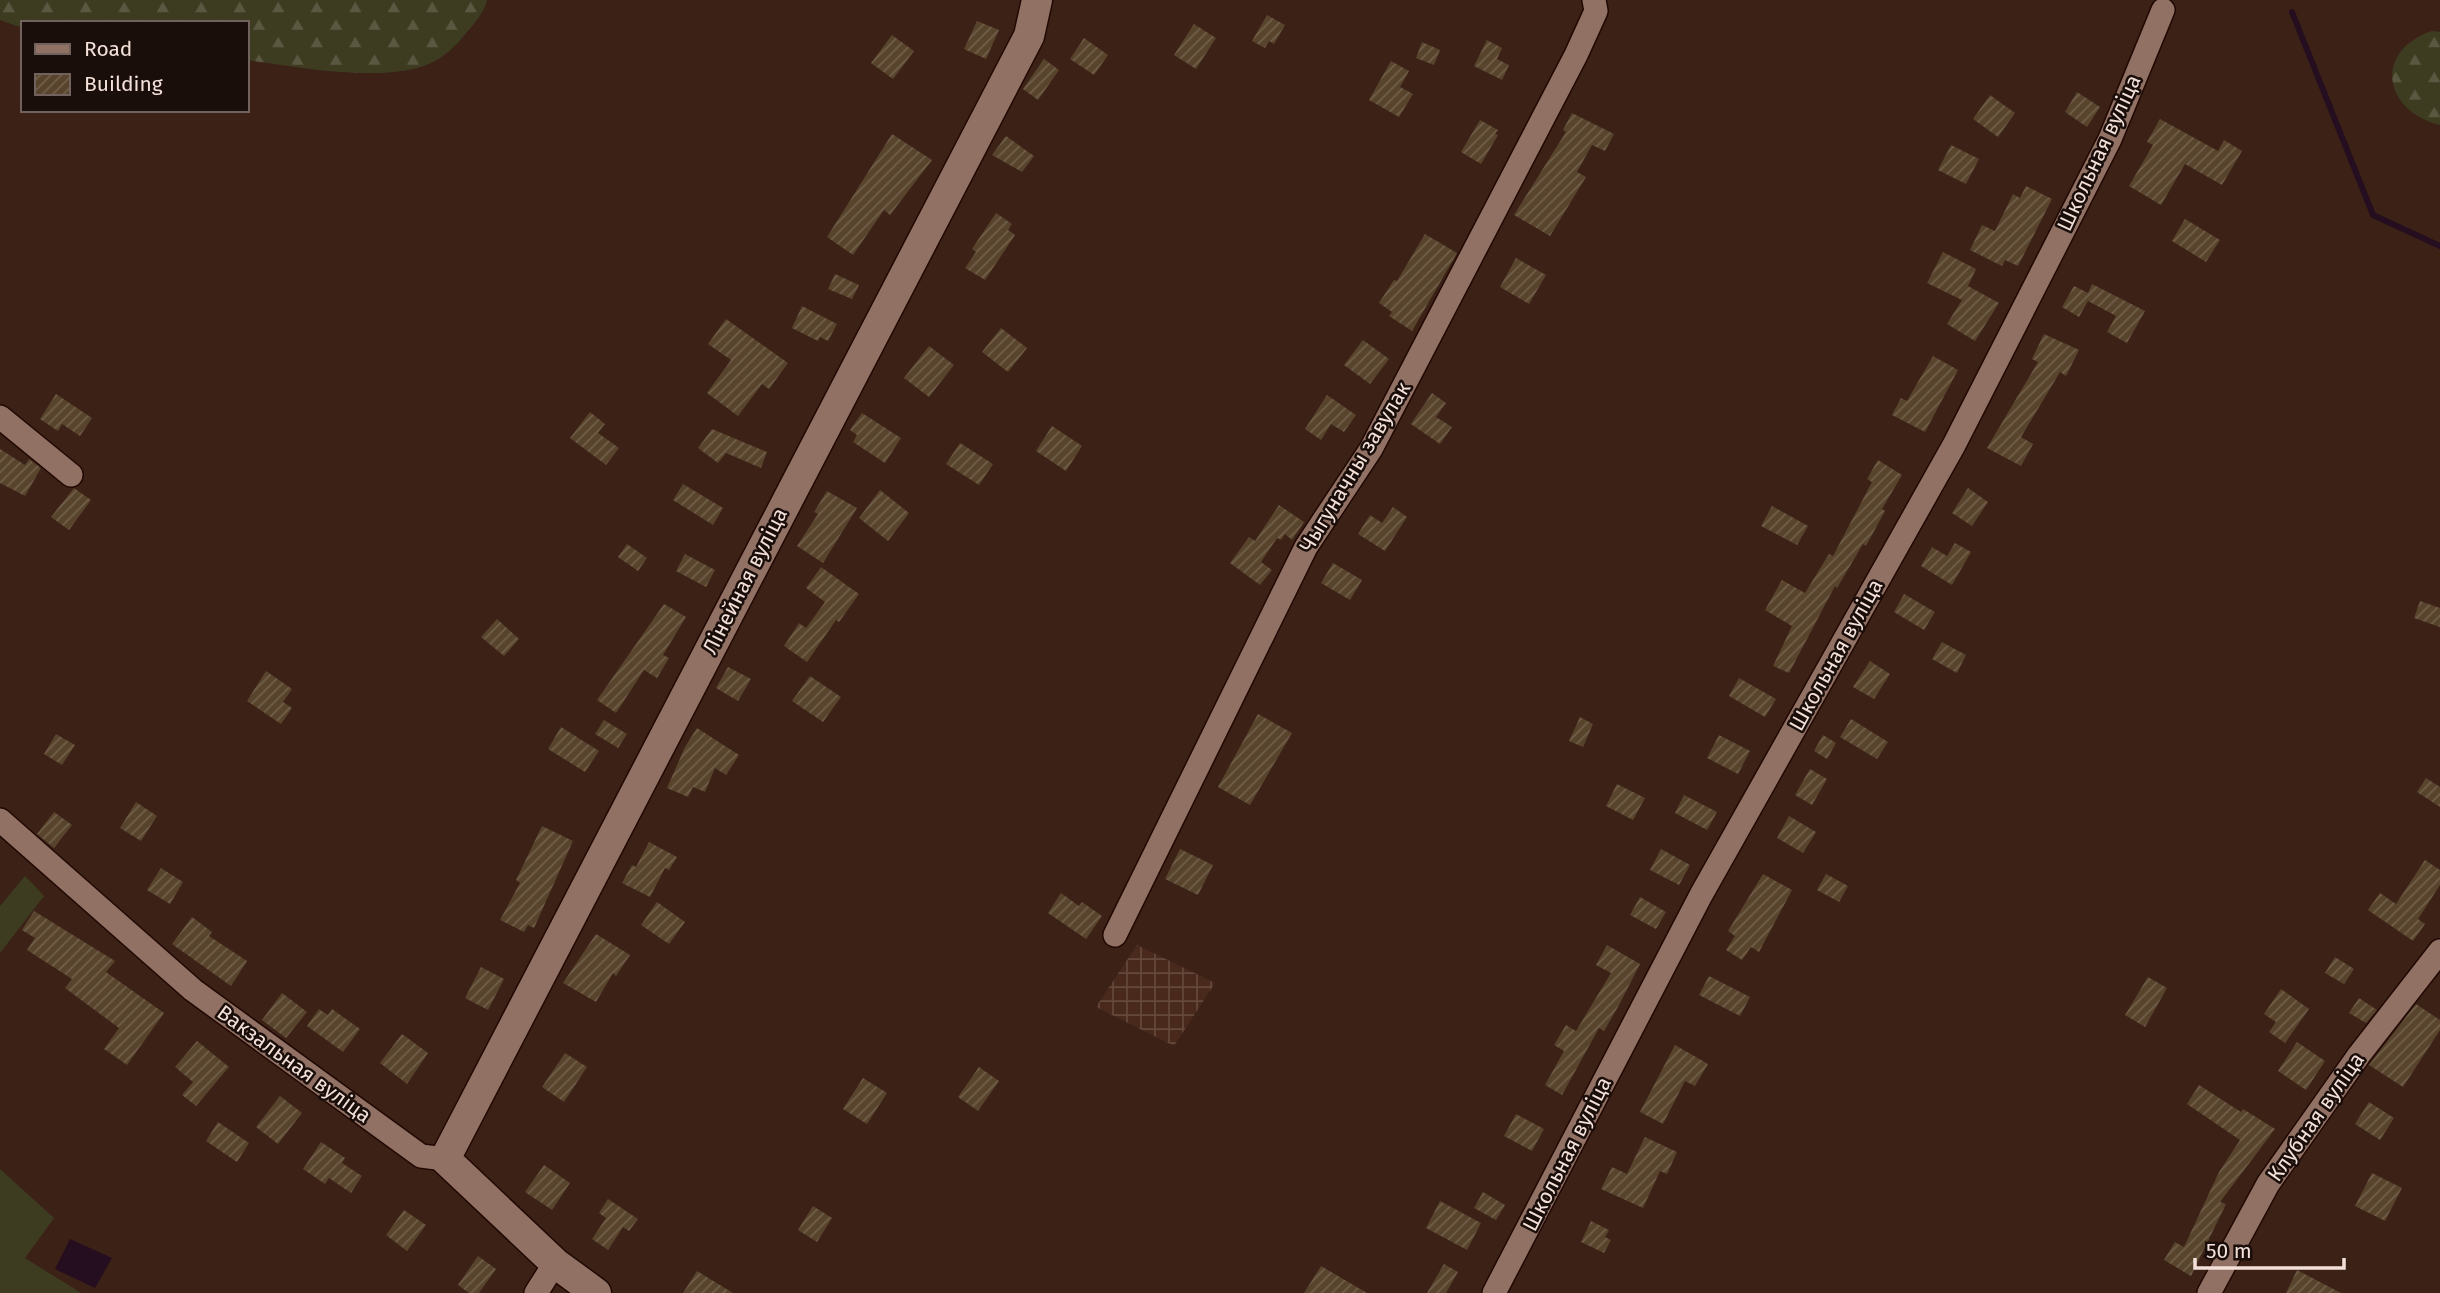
<svg xmlns="http://www.w3.org/2000/svg" width="2440" height="1293" viewBox="0 0 2440 1293" font-family="'Fira Sans',sans-serif">
  <style>
    .industrial { fill: url(#industrial-grid) }
    .grass { fill: #3d3c21 }
    .forest { fill: url(#forest-firs) }
    .water { fill: #240e1f }
    .lines { fill: none; stroke-linecap: round; stroke-linejoin: round }
    .stream { stroke: #240e1f; stroke-width: 6 }
    .building { fill: url(#building-hatch) }
    .minor-casing { stroke: #210903; stroke-width: 26 }
    .tertiary-casing { stroke: #210903; stroke-width: 33 }
    .minor { stroke: #927165; stroke-width: 23 }
    .tertiary { stroke: #927165; stroke-width: 30 }
    .labels { text-anchor: middle; stroke-width: 5; stroke-linejoin: round; paint-order: stroke }
    .street-label { font-size: 21px; fill: #f3e0d9; stroke: #1a0e0a }
  </style>
  <defs>
    <pattern id="industrial-grid" width="8" height="8" patternUnits="userSpaceOnUse" patternTransform="scale(1.75)"><rect width="8" height="8" fill="#49291c"/><path d="M0 4h8M4 0v8" fill="none" stroke="#64483c"/></pattern>
    <pattern id="forest-firs" width="22" height="20" patternUnits="userSpaceOnUse" patternTransform="scale(1.75)"><rect width="22" height="20" fill="#3d3c21"/><path d="M5 1l3.5 6h-7zM16 11l3.5 6h-7z" fill="#5a5841"/></pattern>
    <pattern id="building-hatch" width="6" height="6" patternUnits="userSpaceOnUse" patternTransform="scale(1.75)"><rect width="6" height="6" fill="#58442c"/><path d="M-1 1l2-2M0 6l6-6M5 7l2-2" fill="none" stroke="#705f4a"/></pattern>
  </defs>
  <rect width="100%" height="100%" fill="#3c2117"/>
  <!-- industrial -->
  <path class="industrial" d="M1137,945L1215,983L1174,1046L1096,1007Z"/>
  <!-- grass -->
  <path class="grass" d="M25,876L44,896L0,953V906Z
    M0,1169L54,1218L25,1258L81,1293H0Z"/>
  <!-- forest -->
  <path class="forest" d="M0,0H487C484,12 475,23 467,32C458,43 448,54 435,61C391,85 296,67 247,60V23H23V28L0,20Z
    M2432,31L2440,32V125C2383,111 2373,51 2432,31Z"/>
  <!-- water -->
  <path class="water" d="M70,1239L112,1258L95,1288L55,1269Z"/>
  <g class="lines">
    <!-- stream -->
    <path class="stream" d="M2292,12L2373,215L2440,246"/>
  </g>
  <!-- building -->
  <path class="building" d="M1267,15L1285,25L1274,44L1269,41L1265,48L1252,41Z
    M977,21L999,30L986,59L964,49Z
    M1194,24L1216,38L1196,69L1174,55Z
    M892,35L914,51L893,79L871,63Z
    M1084,38L1108,55L1094,75L1070,59Z
    M1487,40L1502,48L1497,59L1509,65L1502,80L1474,66Z
    M1422,42L1440,50L1434,65L1416,58Z
    M1044,59L1059,70L1038,100L1023,89Z
    M1391,61L1409,71L1400,87L1413,94L1399,117L1369,100Z
    M2077,92L2100,107L2087,127L2065,112Z
    M1990,95L2015,113L1998,137L1973,119Z
    M1572,113L1614,134L1605,151L1592,145L1577,172L1586,177L1550,236L1514,215L1566,132L1563,130Z
    M2160,119L2218,151L2224,140L2242,151L2222,185L2185,164L2161,205L2129,186L2153,145L2147,142Z
    M1480,120L1498,130L1495,134L1498,135L1481,164L1461,152Z
    M892,134L932,160L890,215L884,210L853,255L827,237Z
    M1006,136L1034,156L1022,172L992,155Z
    M1951,145L1979,159L1966,184L1938,170Z
    M2026,186L2052,199L2018,266L2005,260L2002,266L1970,250L1982,225L1995,231L2013,194L2020,198Z
    M996,213L1012,224L1008,230L1015,235L985,280L965,268L976,252L972,249Z
    M2185,219L2220,240L2206,262L2172,241Z
    M1425,234L1457,253L1412,331L1389,316L1392,312L1379,303L1394,280L1397,281Z
    M1943,252L1976,269L1968,286L1999,303L1975,341L1947,324L1962,300L1927,283Z
    M1516,258L1546,275L1529,304L1500,287Z
    M835,274L859,285L852,299L828,289Z
    M2092,284L2145,311L2127,343L2107,332L2116,316L2088,301L2079,317L2062,307L2074,286L2088,293Z
    M802,306L837,324L828,341L820,337L818,341L792,328Z
    M726,319L788,363L769,389L762,384L738,416L707,393L731,360L708,344Z
    M1001,328L1027,348L1008,372L982,352Z
    M2044,334L2079,350L2066,376L2060,372L2021,437L2033,444L2021,466L1987,448L2038,362L2032,359Z
    M1363,340L1389,359L1370,384L1344,365Z
    M929,346L954,365L929,397L904,378Z
    M1933,356L1958,370L1925,432L1892,415L1901,398L1907,401Z
    M1432,393L1446,403L1436,417L1452,427L1440,444L1411,424Z
    M56,394L92,418L80,436L62,424L58,431L40,419Z
    M1327,395L1356,415L1344,432L1331,424L1321,440L1305,429Z
    M590,412L605,424L598,433L619,448L606,465L570,438Z
    M862,413L901,438L885,463L853,442L857,435L850,430Z
    M1052,426L1082,446L1066,471L1036,451Z
    M712,429L767,452L761,468L726,453L718,463L698,448Z
    M960,443L993,464L979,485L946,464Z
    M0,449L25,465L29,459L41,468L25,496L0,483Z
    M1878,460L1902,475L1882,509L1885,511L1866,546L1863,544L1837,588L1835,586L1789,673L1773,666L1792,626L1765,610L1782,580L1805,593L1829,554L1833,556L1872,482L1867,479Z
    M683,484L723,508L713,525L673,500Z
    M74,488L91,500L69,530L51,517Z
    M1968,488L1988,502L1972,526L1952,513Z
    M880,490L909,513L888,541L859,518Z
    M827,491L857,508L823,563L797,546L818,514L814,512Z
    M1279,505L1304,522L1292,540L1285,534L1281,540L1277,538L1261,562L1272,570L1260,585L1230,563L1249,537L1255,541Z
    M1772,506L1808,526L1797,545L1761,526Z
    M1393,507L1407,517L1385,551L1358,534L1370,515L1382,523Z
    M1955,543L1971,552L1952,585L1921,566L1932,547L1947,556Z
    M627,544L647,558L638,571L618,557Z
    M685,554L715,570L706,587L676,571Z
    M1333,563L1362,580L1350,600L1321,583Z
    M821,567L859,594L839,622L836,620L807,662L784,646L799,623L806,628L825,602L806,588Z
    M1904,594L1935,612L1924,630L1894,612Z
    M2420,601L2440,608V627L2414,618Z
    M664,604L686,617L663,655L669,658L657,678L644,670L616,713L597,700Z
    M497,619L519,639L504,656L481,637Z
    M1942,642L1966,655L1957,673L1932,659Z
    M1870,661L1890,674L1874,699L1853,687Z
    M728,667L751,679L738,701L716,688Z
    M266,671L292,689L283,702L292,708L281,724L247,701Z
    M810,676L841,697L823,722L792,701Z
    M1739,678L1776,699L1765,717L1729,696Z
    M1258,714L1292,733L1250,805L1218,787Z
    M1580,717L1593,724L1583,747L1569,741Z
    M1851,719L1888,742L1877,759L1840,737Z
    M604,720L627,734L618,748L595,734Z
    M561,727L599,751L585,772L548,749Z
    M697,728L739,755L726,775L715,768L705,792L693,787L688,797L667,788L685,747Z
    M56,734L75,745L62,765L44,754Z
    M1719,735L1750,751L1738,774L1707,758Z
    M1823,735L1836,743L1827,759L1814,751Z
    M1810,769L1827,779L1812,805L1795,795Z
    M2426,778L2440,787V807L2417,792Z
    M1617,784L1645,798L1633,820L1606,806Z
    M1684,795L1717,812L1707,830L1675,813Z
    M136,802L157,816L141,841L120,828Z
    M54,812L72,825L54,848L37,834Z
    M1789,816L1816,832L1803,853L1777,838Z
    M542,826L573,841L534,928L528,925L524,932L500,920L520,883L516,880Z
    M649,842L677,857L669,870L665,868L650,897L622,883L632,865L636,867Z
    M1180,849L1213,865L1198,895L1165,879Z
    M1661,849L1690,865L1679,885L1650,870Z
    M2425,860L2440,870V885L2418,919L2425,924L2413,941L2368,910L2380,893L2396,904Z
    M161,868L183,882L170,904L147,890Z
    M1763,874L1792,890L1759,952L1751,947L1742,960L1726,950L1735,936L1728,931Z
    M1826,874L1848,886L1839,902L1817,890Z
    M1061,893L1079,906L1082,902L1102,916L1086,939L1048,913Z
    M1640,897L1666,912L1656,929L1630,915Z
    M657,902L685,922L669,944L641,925Z
    M34,911L115,961L106,972L164,1013L127,1065L104,1049L119,1028L65,988L72,979L27,950L35,938L22,930Z
    M192,917L212,932L209,936L247,961L231,986L172,944Z
    M596,934L630,955L616,976L613,973L596,1002L563,983Z
    M1607,945L1640,964L1619,1005L1604,1031L1599,1028L1562,1095L1545,1085L1564,1051L1554,1045L1566,1025L1576,1031L1611,973L1596,965Z
    M2335,957L2354,969L2344,984L2325,973Z
    M481,967L504,979L488,1010L465,998Z
    M1709,976L1750,997L1740,1016L1699,995Z
    M2148,977L2167,988L2145,1027L2125,1015Z
    M2281,989L2309,1009L2285,1043L2269,1032L2276,1022L2264,1014Z
    M282,993L307,1012L286,1038L262,1020Z
    M2359,998L2377,1010L2366,1023L2349,1013Z
    M2416,1004L2440,1020V1030L2403,1087L2369,1065Z
    M319,1009L328,1015L332,1009L360,1029L343,1052L307,1026Z
    M402,1034L428,1053L407,1084L380,1063Z
    M197,1041L229,1067L196,1106L182,1095L193,1082L175,1067Z
    M2297,1042L2325,1061L2306,1090L2278,1071Z
    M1675,1045L1708,1064L1695,1086L1685,1081L1663,1124L1640,1112Z
    M565,1053L587,1067L564,1102L542,1087Z
    M979,1067L999,1081L978,1111L958,1097Z
    M863,1078L887,1093L867,1124L843,1109Z
    M2199,1085L2241,1112L2243,1109L2275,1129L2220,1202L2226,1204L2191,1276L2164,1260L2175,1242L2184,1247L2219,1172L2240,1140L2187,1104Z
    M280,1096L302,1113L278,1144L256,1127Z
    M2369,1102L2394,1118L2380,1140L2355,1124Z
    M1516,1114L1544,1129L1532,1151L1504,1136Z
    M218,1122L249,1143L237,1162L206,1141Z
    M1645,1137L1677,1152L1667,1174L1660,1171L1643,1208L1601,1189L1612,1167L1627,1174Z
    M321,1142L345,1158L342,1163L362,1176L351,1193L329,1178L325,1184L303,1169Z
    M544,1165L570,1183L552,1210L525,1192Z
    M2372,1173L2402,1188L2385,1221L2355,1206Z
    M1483,1192L1505,1205L1496,1220L1474,1208Z
    M608,1199L638,1219L629,1231L623,1227L608,1250L592,1239L606,1218L599,1213Z
    M1440,1201L1481,1223L1467,1250L1426,1228Z
    M813,1206L832,1218L817,1242L798,1230Z
    M404,1210L426,1225L407,1251L386,1235Z
    M1591,1221L1609,1230L1605,1237L1611,1240L1604,1253L1581,1242Z
    M478,1256L496,1269L479,1293H469L458,1285Z
    M1444,1264L1458,1272L1446,1293H1427Z
    M1321,1266L1367,1293H1304Z
    M2297,1270L2341,1293H2286Z
    M697,1271L733,1293H683Z"/>
  <g class="lines">
    <!-- minor casing -->
    <g class="minor-casing">
      <path id="minor" d="M0,417L71,475
        M0,820L193,990L421,1156L445,1159
        M1115,935L1306,547L1371,449L1576,55L1596,11L1594,0
        M536,1293L555,1263
        M1494,1293L1701,895L1954,445L2110,139L2163,10
        M2209,1293L2268,1184L2359,1055L2440,951"/>
    </g>
    <!-- tertiary casing -->
    <g class="tertiary-casing">
      <path id="tertiary" d="M596,1293L555,1263L445,1159L1029,36L1037,0"/>
    </g>
    <!-- minor -->
    <use href="#minor" class="minor"/>
    <!-- tertiary -->
    <use href="#tertiary" class="tertiary"/>
  </g>
  <g class="labels">
    <!-- street labels -->
    <g class="street-label">
      <text transform="translate(2099 153) rotate(-65)" y="7">Школьная вуліца</text>
      <text transform="translate(1355 467) rotate(-59)" y="7">Чыгуначны завулак</text>
      <text transform="translate(745 581) rotate(-63)" y="7">Лінейная вуліца</text>
      <text transform="translate(1836 655) rotate(-61)" y="7">Школьная вуліца</text>
      <text transform="translate(294 1064) rotate(36)" y="7">Вакзальная вуліца</text>
      <text transform="translate(2316 1117) rotate(-55)" y="7">Клубная вуліца</text>
      <text transform="translate(1567 1154) rotate(-63)" y="7">Школьная вуліца</text>
    </g>
  </g>
  <!-- legend -->
  <rect x="21" y="21" width="228" height="91" fill="#1a0e0a" stroke="#71625d" stroke-width="2"/>
  <rect x="35" y="44" width="35" height="10" fill="#927165" stroke="#71625d" stroke-width="2"/>
  <text x="84" y="56" font-size="21" fill="#f3e0d9">Road</text>
  <rect x="35" y="74" width="35" height="21" fill="url(#building-hatch)" stroke="#71625d" stroke-width="2"/>
  <text x="84" y="91" font-size="21" fill="#f3e0d9">Building</text>
  <!-- scale -->
  <path d="M2195 1258v10h149v-10" fill="none" stroke="#f3e0d9" stroke-width="3.5"/>
  <text x="2206" y="1258" font-size="21" fill="#f3e0d9" stroke="#1a0e0a" stroke-width="5" paint-order="stroke">50 m</text>
</svg>
